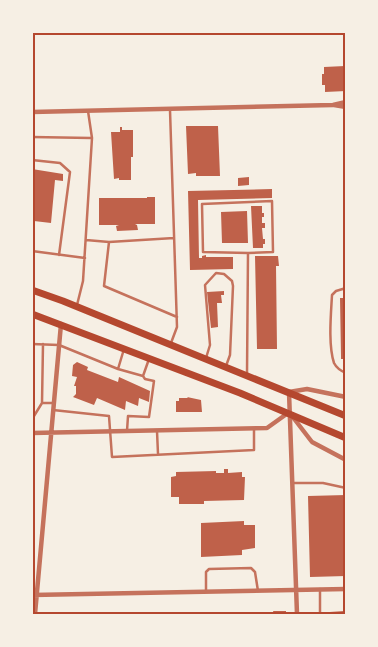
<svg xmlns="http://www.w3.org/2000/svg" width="378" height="647" viewBox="0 0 378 647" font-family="Spectral,serif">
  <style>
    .building { fill: #bf614a }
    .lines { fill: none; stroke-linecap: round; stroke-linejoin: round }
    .service { stroke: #c5725c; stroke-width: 2.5 }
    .minor { stroke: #c5725c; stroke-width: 4.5 }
    .primary { stroke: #b5482f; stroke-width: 7 }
    .neatline { fill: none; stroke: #b5482f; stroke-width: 2 }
  </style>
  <rect width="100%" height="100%" fill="#f6efe4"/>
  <!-- building -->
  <path class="building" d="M345,66L346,91L325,92V85H322V74H324V67Z
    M186,126H218L220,176H196V173L188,174Z
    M120,127H122V130H133V157H131V180H119V178L114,179L111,132H120Z
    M32,169L63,174V181L55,180L51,223L34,221V227H32Z
    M249,177V185L238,186V178Z
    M272,189V198L198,200L199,258H202V256L206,255V257H233V269L190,270L188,191Z
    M147,197H155V224H135L137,225L138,230L117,231L116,226L119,225H99V198H147Z
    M251,206H262V213H264V217H262V223H265V228H262L263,239H265V244H263V248H253Z
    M247,211L248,243H222L221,212Z
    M255,256H278L279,266H276L277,349H257Z
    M224,291V295H221L222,303H217L218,327L211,328L207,292Z
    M340,298H346V359H341V356Z
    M77,362L88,367L87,370L118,382L119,377L150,391L149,402L139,398L138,406L126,401L125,410L97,398L94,405L73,397L76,394V386H74L77,377L72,376L73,365Z
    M187,397L201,400L202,412H176V401H179V398H188Z
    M224,469H228V473L242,472V477H245L244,500L204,501V504H179V497H171V477L176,476V472L216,471V473H224Z
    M346,495V576L310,577L308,496Z
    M244,521V525H255V548L242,550V555L201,557V523Z
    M273,611H286V614H274Z"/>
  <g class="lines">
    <!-- service -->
    <path class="service" d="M170,110L177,327L171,343
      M32,137L91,138
      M32,160L60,163L70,172L59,255
      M174,238L109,242L104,286L177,317
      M86,240L109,242
      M32,251L85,258
      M346,288L336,291L332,295C331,314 328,345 334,363C336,367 341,371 346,373
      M77,305L83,281L92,138L88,111
      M32,344L59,345L118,369L124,349
      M206,358L210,345L205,285L216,273L224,274L232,281L233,286L230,355L226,366
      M118,369L143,376
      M247,375L248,253L273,252L272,201L202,204L203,252L248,253
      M42,403L43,344
      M53,410L109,416L112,457L254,450V429
      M32,416H34L42,403H54
      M127,431L128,416L149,417L154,381L145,379L143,376L149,359
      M157,431L158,454
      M293,483H323L346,488
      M320,589V613
      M206,591V572L209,569L251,568L255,572L258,591
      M320,614L346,612"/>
    <!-- minor -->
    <path class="minor" d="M334,105L346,107
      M32,112L333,105L346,102
      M292,416L312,442L346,460
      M32,433L267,428L288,413
      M32,595L346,589
      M35,614L61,324
      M297,614L289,392L307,389L346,397"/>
    <!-- primary -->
    <path class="primary" d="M32,290L63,301L346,416
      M32,314L240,393L346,438"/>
  </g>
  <!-- border -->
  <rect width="378" height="647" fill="none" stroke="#f6efe4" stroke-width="68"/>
  <rect x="34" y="34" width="310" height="579" class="neatline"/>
</svg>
